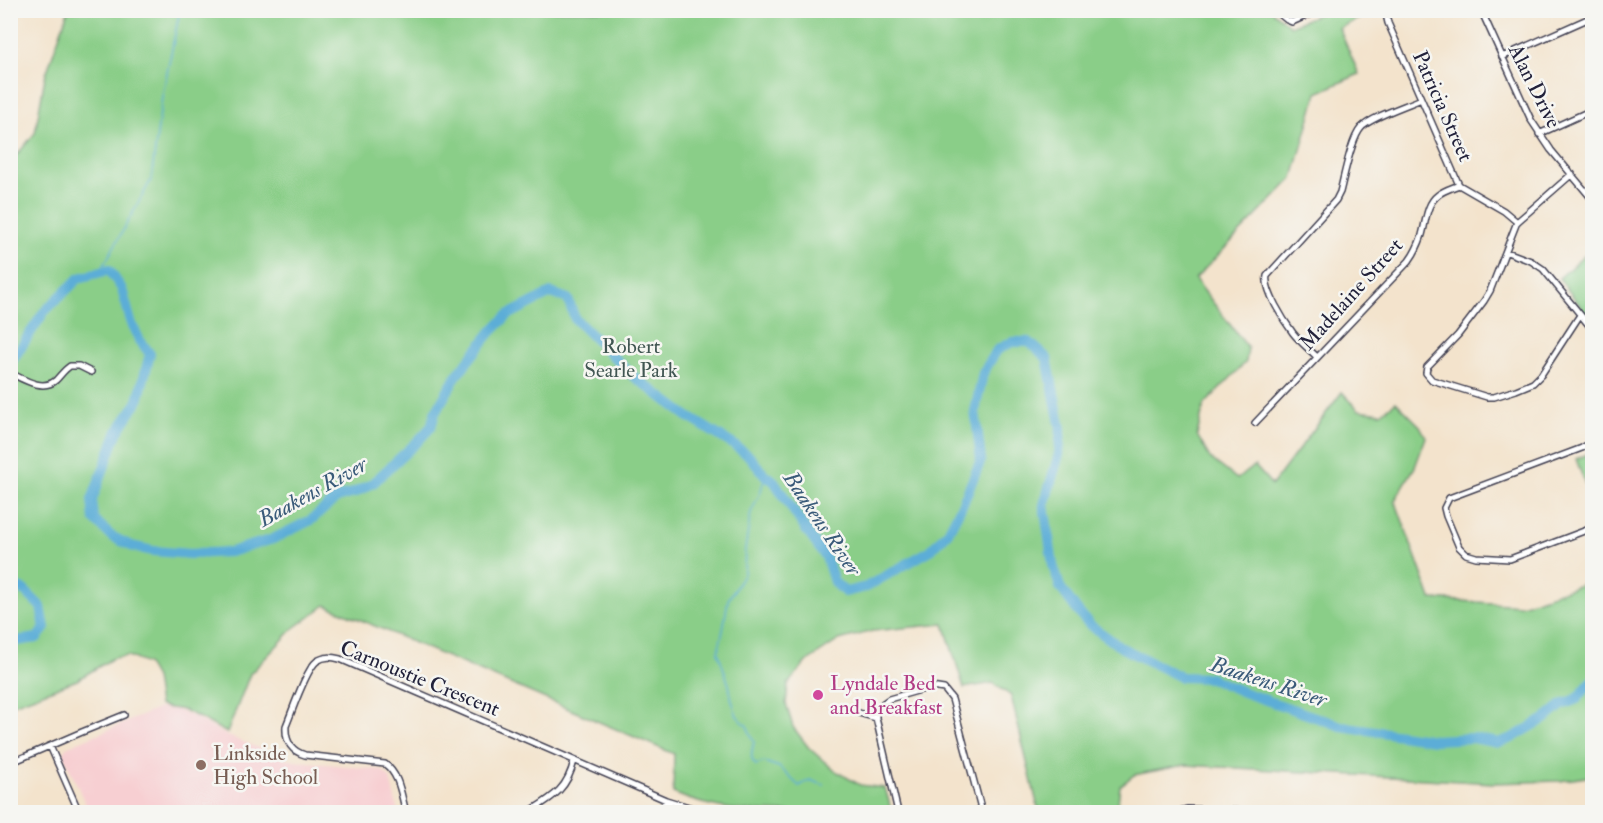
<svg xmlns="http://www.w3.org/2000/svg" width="1603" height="823" viewBox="0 0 1603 823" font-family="'IM FELL Double Pica',serif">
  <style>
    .built { fill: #f7cfd2 }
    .green { fill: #8ace88; stroke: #567862; stroke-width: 1.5 }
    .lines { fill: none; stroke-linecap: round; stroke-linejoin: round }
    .stream { stroke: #5cadd7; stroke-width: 1.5 }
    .river { stroke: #5cadd7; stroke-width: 10 }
    .street-casing { stroke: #413f51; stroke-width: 8 }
    .street { stroke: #fff; stroke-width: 5 }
    .hotel-dot { fill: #d1479c; stroke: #f6f6f2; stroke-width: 2 }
    .education-dot { fill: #8d6e63; stroke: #f6f6f2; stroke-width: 2 }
    .labels { text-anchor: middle; stroke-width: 5; stroke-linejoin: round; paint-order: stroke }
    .street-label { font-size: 21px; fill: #22223b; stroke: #f6f6f2 }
    .park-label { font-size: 21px; fill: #415652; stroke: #f6f6f2 }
    .hotel-label { font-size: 21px; fill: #b23c85; stroke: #f6f6f2; text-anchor: start }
    .education-label { font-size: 21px; fill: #785e54; stroke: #f6f6f2; text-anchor: start }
    .water-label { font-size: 22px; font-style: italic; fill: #395a79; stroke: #f6f6f2 }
  </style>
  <rect width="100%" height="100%" fill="#f6f6f2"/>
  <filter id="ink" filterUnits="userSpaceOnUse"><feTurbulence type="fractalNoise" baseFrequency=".0167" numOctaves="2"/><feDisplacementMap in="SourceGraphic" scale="12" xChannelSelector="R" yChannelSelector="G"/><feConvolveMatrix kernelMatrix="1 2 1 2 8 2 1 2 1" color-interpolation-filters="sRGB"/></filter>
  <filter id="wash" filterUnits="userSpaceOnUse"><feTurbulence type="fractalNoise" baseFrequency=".008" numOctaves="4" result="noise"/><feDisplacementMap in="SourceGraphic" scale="24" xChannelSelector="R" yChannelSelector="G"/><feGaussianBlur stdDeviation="1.35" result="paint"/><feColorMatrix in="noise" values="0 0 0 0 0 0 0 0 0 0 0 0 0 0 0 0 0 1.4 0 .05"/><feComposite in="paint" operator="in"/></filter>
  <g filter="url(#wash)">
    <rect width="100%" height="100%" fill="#f3e3cc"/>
    <!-- built -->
    <path class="built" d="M160,708L177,710L194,717L228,736L289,760L381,770L390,778L398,812H89L63,754L66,747Z"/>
    <!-- green -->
    <path class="green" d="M1271,10L1290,26L1326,11H1375L1339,28L1359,74L1317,93L1293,178L1195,279L1248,348L1246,362L1204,405L1197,435L1210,458L1237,479L1255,466L1272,485L1342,392L1359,410L1381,413L1396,402L1420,426L1426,437L1415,467L1395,500L1431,599L1521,605L1592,581V776L1560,781L1493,783L1185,765L1134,775L1120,786L1117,812H1039L1011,696L993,683L964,688L944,624L873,631L839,640L806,662L788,684L786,704L793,727L809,748L834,770L860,785L885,788L892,812C862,812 833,812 804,812C758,812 716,812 673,793L674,754L326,605L293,629L250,674L227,733C212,725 198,716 183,710C175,708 167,709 159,705L155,678L147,664L128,656L113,658L77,680L11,705V162L35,133L45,77L68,11Z
      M1592,249V322L1559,278Z
      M1590,453L1592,455V503L1576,459Z"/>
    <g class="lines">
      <!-- stream -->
      <path class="stream" d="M100,272L151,180L162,97L180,10
        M765,475L760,494L751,512L745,550L744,574L728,600L723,630L718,652L729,685L732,701L737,716L747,726L754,742C752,750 749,759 756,765L764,762L779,767L799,786L810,780L824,785"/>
      <!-- river -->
      <path class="river" d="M10,364L44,312L79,278L109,270L122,289L131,322L139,339L150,354L138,401L117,433L92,500L94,519L111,536L131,546L153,551L190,554L230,552L273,539L311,520L337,498L356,492L373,483L418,441L431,427L435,413L457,375L491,332L508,315L551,293L568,299L575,319L632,375L687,416L734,445L749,456L765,475L774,481L806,530L826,557L834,582L845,592L866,587L931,550L948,532L962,505L981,460L975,411L983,373L997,350L1012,342H1029L1047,358L1061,429L1059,454L1044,505L1053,565L1060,587L1079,613L1090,625L1122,648L1181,677L1210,678L1243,692L1341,726L1434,740L1473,738L1498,743L1512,738L1546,718L1562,705L1577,699L1592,681
        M10,585L24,590L41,607L45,628L37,638L10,642"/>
    </g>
  </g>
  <g filter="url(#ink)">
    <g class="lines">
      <!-- street casing -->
      <g class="street-casing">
        <path id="street" d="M1275,10L1287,20L1292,22L1319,10
          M1385,10L1388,23L1459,185L1504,211L1517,222
          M1481,10L1531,120L1551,150L1592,199
          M1502,57L1592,17
          M1539,134L1592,110
          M1572,174L1517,222L1490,291L1484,301L1458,335L1427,367L1426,373L1432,380L1487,397H1494L1516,390L1533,383L1541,375L1580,315
          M1507,252L1531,261L1543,269L1592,329
          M1317,357C1309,349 1300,342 1293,333C1284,321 1264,290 1267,276L1336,200L1340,192C1344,177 1351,139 1361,128C1371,117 1406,106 1421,99
          M10,373C23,379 43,392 56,380C61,375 64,370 70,366H79L91,372
          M1255,423L1409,261C1415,253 1419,244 1422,235C1426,222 1426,204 1438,195C1444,190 1452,188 1459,185
          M1592,437L1587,445L1582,448L1449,498L1444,508L1446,516L1459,547L1466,554L1476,557L1510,559L1592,528
          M859,713L876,718
          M50,746L79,812
          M10,763L82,732L124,715
          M406,812C401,796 400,775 385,764L305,755C291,751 285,741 286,726C292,712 306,669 317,661C325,656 332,657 340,659L666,800L705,812
          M529,812C553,797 567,790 574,761
          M660,812L666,800
          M898,812L876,718V712L878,707L889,699L931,687L944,689L952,699L982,812
          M1176,812L1187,809L1266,812
          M1582,812L1592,810"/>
      </g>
      <!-- street -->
      <use href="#street" class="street"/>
    </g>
  </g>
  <!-- markers -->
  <circle class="hotel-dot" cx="818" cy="695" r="6"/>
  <circle class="education-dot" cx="201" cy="765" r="6"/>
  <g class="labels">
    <!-- street labels -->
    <g class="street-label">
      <text transform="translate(1535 86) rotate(63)" y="7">Alan Drive</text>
      <text transform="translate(1443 106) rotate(66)" y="7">Patricia Street</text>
      <text transform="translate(1351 294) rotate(-48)" y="7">Madelaine Street</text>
      <text transform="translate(420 678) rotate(22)" y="7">Carnoustie Crescent</text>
    </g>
    <!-- park labels -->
    <g class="park-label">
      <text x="631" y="353">Robert<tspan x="631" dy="24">Searle Park</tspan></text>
    </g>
    <!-- hotel labels -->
    <g class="hotel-label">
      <text x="830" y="690">Lyndale Bed<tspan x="830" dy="24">and Breakfast</tspan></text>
    </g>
    <!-- education labels -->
    <g class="education-label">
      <text x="213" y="760">Linkside<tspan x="213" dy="24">High School</tspan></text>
    </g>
    <!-- water labels -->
    <g class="water-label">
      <text transform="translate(312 491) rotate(-29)" y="8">Baakens River</text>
      <text transform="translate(823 523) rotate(56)" y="8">Baakens River</text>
      <text transform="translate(1269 681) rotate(18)" y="8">Baakens River</text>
    </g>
  </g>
  <!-- margin -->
  <rect width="1603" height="823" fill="none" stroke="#f6f6f2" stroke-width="36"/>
</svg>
